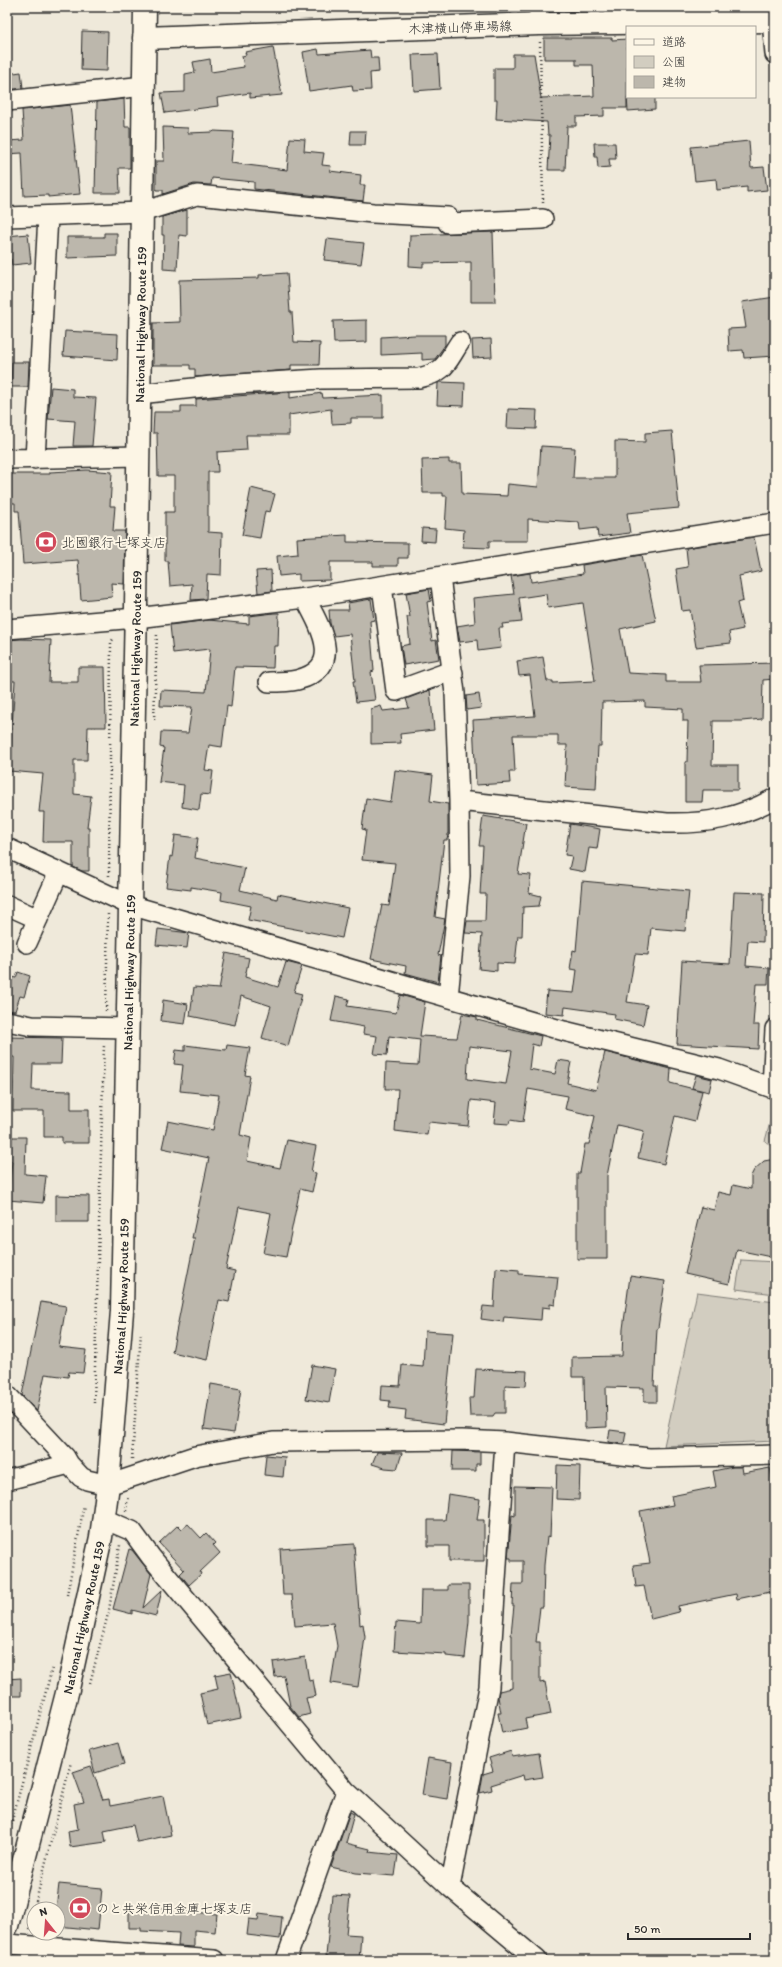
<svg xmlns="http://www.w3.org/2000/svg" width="782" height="1967" viewBox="0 0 782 1967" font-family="Itim,'Klee One',sans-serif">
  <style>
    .green { fill: #d2cdc0; stroke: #7e7c76 }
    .building { fill: #bcb7ac; stroke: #2b2b2b; fill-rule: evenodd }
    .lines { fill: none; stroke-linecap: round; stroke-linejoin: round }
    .minor-casing { stroke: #2b2b2b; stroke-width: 22 }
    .major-casing { stroke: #2b2b2b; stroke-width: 25 }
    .highway-casing { stroke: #2b2b2b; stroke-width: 25 }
    .path { stroke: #2b2b2b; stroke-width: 2.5; stroke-dasharray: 1 3; stroke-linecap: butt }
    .minor { stroke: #fcf5e5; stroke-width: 19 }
    .major { stroke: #fcf5e5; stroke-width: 22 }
    .highway { stroke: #fcf5e5; stroke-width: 22 }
    .labels { text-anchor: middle; stroke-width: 4; stroke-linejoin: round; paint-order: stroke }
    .street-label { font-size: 13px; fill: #2b2b2b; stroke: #fcf5e5 }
    .poi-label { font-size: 13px; fill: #2b2b2b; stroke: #fcf5e5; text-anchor: start }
  </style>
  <rect width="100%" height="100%" fill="#efe9da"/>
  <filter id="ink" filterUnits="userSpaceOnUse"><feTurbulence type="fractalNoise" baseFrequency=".025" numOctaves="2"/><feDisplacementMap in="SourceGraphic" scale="8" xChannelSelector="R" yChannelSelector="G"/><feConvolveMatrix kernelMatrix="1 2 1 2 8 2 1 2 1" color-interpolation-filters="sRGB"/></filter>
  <g filter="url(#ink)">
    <!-- green -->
    <path class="green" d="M775,1104V1149L765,1141Z
      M741,1260L775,1262V1294L736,1289Z
      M697,1292L775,1302V1441L664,1446Z"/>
    <!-- building -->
    <path class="building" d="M82,31L108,32L107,71L81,70Z
      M544,38H612V40L627,39V108H604V116L576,117V126H567L565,170H548L550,135H548L547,122L496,119L497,100H494V68H513V54H534L541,98L594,96L593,65H576V59H544Z
      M273,47L282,95L250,98V93L217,98L218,106L165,113L161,93L185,92V74L195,72L193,62L210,59L211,72L244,67L242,56L246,55L245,52Z
      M318,49L319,54L370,50L371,58H378L379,72L370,73L371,90L353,91L352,85L309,91L303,52Z
      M438,54L440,89L414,91L412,55Z
      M21,72L23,88L7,90V74Z
      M627,97H655V109L628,111Z
      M124,99L125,127H130V168H119L120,193H95L97,102Z
      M70,105L80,194L48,197V195L24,196L22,153L7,154V141L24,140L22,110Z
      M163,127L188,128V133L213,132L214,131L234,132L231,163L287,170L290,138L305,139L304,151L324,153L322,165L331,166L330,171L361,175L360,185H365L363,201L254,189V182L212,178L211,185L194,184L163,194V190H156V161H164Z
      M351,131H366L365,145H350Z
      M749,141L751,168L764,167L767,190L747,192V187L717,190L716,179L695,181L691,147Z
      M594,143H615L616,159H609L610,167L598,168L597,157H595Z
      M187,210V236L179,235L177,270L163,269L164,235H162V217Z
      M493,232L495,302H471V262L423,263V267L409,266L410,235Z
      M104,233H117V256L67,258V237H104Z
      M28,234L31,263L12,265L11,259L7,260V236Z
      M327,239L364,243L361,264L324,260Z
      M287,273L290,312H292L294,342L320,343L319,365H291V370L195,377V369H190V365H153V323L180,322L179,280L259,278V275Z
      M775,297V356L744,358L743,350L729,351L728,329L746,328L742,302Z
      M367,320V342L334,343L333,321Z
      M65,331L118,334L117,360L63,356Z
      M415,335H445V345L435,359L422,360V353L381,355V337Z
      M491,339L492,357L473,358L472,340Z
      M12,362H29L28,387H11Z
      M440,382L465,383L464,406L437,405L438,383Z
      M51,387L73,389V397L96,398L92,446H73L75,421L48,419Z
      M290,392V398L322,393L323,398L383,395V418H351V423L332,424L331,409L289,415V435H246L247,450L217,452L218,472H208V532L222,533L221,575L207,574L206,599L191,600L192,584L170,586L168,561H165V512H174V476H158L157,433H153L154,412H181V406H196V399Z
      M508,409L537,410L536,429L507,428Z
      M672,431L679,508L627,513L630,533L598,537L597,528L580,530L579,522L528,519V541H489V548L463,547L464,530L445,528L447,496H443V493H423L422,460L449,459V463H461L462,494L507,496L508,484L538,487L541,446L575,448L573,478H615V441L645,442V433Z
      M87,470L112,472L110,506H115L113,531H125L124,584L111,583L112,597L81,600L78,560L23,564L19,511H15V503H7V474H50V472Z
      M251,488L275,494L270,512L265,511L260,538L242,535Z
      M422,528L436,529L435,542L421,541Z
      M347,535V542L408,543V558H398V566H373V562H330V580L299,581V574L279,576L277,556L298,554L297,538Z
      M754,537L761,571L739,576L743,601L737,603L743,629L729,632L731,643L696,647L690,610L682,611L676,569L688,567L686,548Z
      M642,555L656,621L620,629L628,673L666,675V682H701L699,665L775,663V679L763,680L762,719L742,721H713L712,765H738V790H703L702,802H685V762H687L688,721H683V709L645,707V701L602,702L601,746H598L596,789L565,787L567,745H558V735H513L515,772H509L510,783L476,785L473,720L535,716L530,675L519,676L517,661L543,657L547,681H553V683L595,681L583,603L548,608L546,594L519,598L522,622L502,624L503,628H499L501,648L478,651L477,640L460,642L457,626L475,623L473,598L514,594L511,576L530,573L531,582L583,574L582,565Z
      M271,570L272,591L258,593L256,571Z
      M429,589L431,601L427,602L432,641L436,640L439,659L404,665L401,646L410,644L407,617H410L406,593Z
      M371,599L374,620L370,621L374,671L371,672L375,700L356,702L353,681H355L350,634L334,636L330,623L329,610H349L348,603Z
      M274,613H279L278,646H274L273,668L235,667L231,707L227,706L222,747L209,745L205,770L213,771L210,795L201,794L199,810L182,807L184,785L159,782L164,748L160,747L161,732L188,733L192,707L160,706L161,690L206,692L210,649L173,653L170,625L209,620L249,624V616Z
      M21,639L51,640L49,682H78V667H105L106,727H88L87,760H74V794L91,796L87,827H89V871H82L73,867V842H43L44,812H39L43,774L9,771L15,681H7V640Z
      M430,690L434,730L400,734L401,743L371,744V709L381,706L383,711L409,708L406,699Z
      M479,694L481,708L467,710L466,696Z
      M395,770L433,775L430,801L448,804V835L447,840H444L435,917L445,919L438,955L441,956L438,982L405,973L406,966L371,959L382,905L389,906L395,863L362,860L366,830L362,829L366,798L391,802Z
      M483,816L526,823L518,874L531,875L529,893L541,896L539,906L523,907L522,936H518L515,964L497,963V971L479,969L482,934L465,933L467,921H485L486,894H480L483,846H479Z
      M570,824L600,829L597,849L589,848L585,872L569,869L572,856L565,855Z
      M175,835L198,838L195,858L245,868L240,890L277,899L278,894L348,908L342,938L248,920L251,906L221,900L222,892L191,887V890L166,887L170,856L172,857Z
      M582,881L689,891L685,931L651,928L648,955L635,954L627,1002L647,1005L643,1025L614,1019L615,1014L565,1007L564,1015L545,1013L547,991L574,993L577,970L570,969L573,950L576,951Z
      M734,892L764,893L763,942L748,941L746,966L769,968L768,984H756L753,1025H759L758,1049L677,1044L682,961L730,964Z
      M158,929L189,933L187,948L156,945Z
      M226,953L249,958L245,977L278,987L286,962L302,966L294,992L302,994L288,1046L262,1038L271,1006L241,996L235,1025L190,1016L194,987L219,989Z
      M18,972L30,976L24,997L20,996L15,1011L7,1010V976L16,978Z
      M400,995L425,1002L420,1036L457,1038L462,1014L477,1017V1020L541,1036L539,1046L532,1044L529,1069L555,1074L558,1060L571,1062L567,1083L596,1090L605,1052L671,1069L670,1083L702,1091L695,1121L675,1116L664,1164L638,1158L644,1131L617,1125L607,1176V1259H577V1173H580L585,1144H589L595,1116L565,1109L568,1096L528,1089L523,1122L510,1120L509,1124L494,1123L496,1103L471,1100L468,1126L429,1122L427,1135L395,1131L398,1089H385L386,1063L418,1065L420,1040L389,1036L387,1055L374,1054L377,1036L363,1034L364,1027L331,1021L336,996L349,999L347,1006L396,1013ZM469,1046L512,1051L506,1084L467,1079Z
      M163,1000L188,1004L185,1024L161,1021Z
      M7,1037L62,1038L61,1064H33L32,1090L71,1091V1109H89V1143H62V1137H44V1111H13L14,1057H7Z
      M185,1045L226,1050L227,1045L250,1048L245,1075L250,1076L240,1135L251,1138L247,1161L280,1168L287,1140L316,1146L311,1172L316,1173L312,1192L300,1189L286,1257L263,1253L271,1213L239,1207L226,1269L235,1271L229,1302L219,1300L207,1360L172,1352L195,1238H192L209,1158L162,1148L168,1121L213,1130L219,1095L180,1091L183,1065L174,1064L176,1050L185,1051Z
      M696,1075L712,1079L709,1092L692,1088Z
      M10,1137H26L25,1174L46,1176L43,1203L8,1200L12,1161H10Z
      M775,1159V1240L771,1257L737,1250L729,1284L685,1274L701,1207L714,1210L718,1192L731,1195L733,1185L751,1189V1176L754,1170L764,1161Z
      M56,1195L89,1196V1222H56Z
      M496,1268L519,1270V1274L558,1277L555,1305L550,1304V1308L542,1307L541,1320L504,1317L503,1322L481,1319L483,1306L494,1307Z
      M630,1276L665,1281L658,1328H657L654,1386H657V1402H644V1388L606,1387L607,1427L585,1428L584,1377H572V1357L622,1356L623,1329Z
      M41,1302L66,1306L59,1347L86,1350L83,1373L69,1372L68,1377L45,1374L37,1411L22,1395Z
      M425,1331L453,1333L444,1424L405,1419L406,1410L389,1408L390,1401L381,1400L382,1385L400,1386L402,1365L423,1367Z
      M312,1365L335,1369L329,1403L306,1399Z
      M476,1369L527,1371L526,1386L505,1385V1413H495L493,1416H470L469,1398H474Z
      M211,1384L241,1389L234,1433L204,1429Z
      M610,1430L626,1432L624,1444L608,1442Z
      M453,1451L480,1452V1464H476V1471H452Z
      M377,1452L402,1453L397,1469L385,1468L372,1464Z
      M266,1455L285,1457L283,1477L264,1475Z
      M557,1465L580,1466L579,1500L556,1499Z
      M733,1467H742L743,1473L770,1468L775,1492V1591L737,1599L736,1594L678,1606L679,1612L651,1619L644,1586L636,1587L633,1565L650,1563L640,1511L673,1505L671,1496L716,1487L713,1471Z
      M515,1486L552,1487L550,1537L547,1536L544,1565L543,1607H540L536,1642H540V1683L545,1682L551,1714L525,1719L527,1728L502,1733L498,1713H501L498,1697L499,1691L512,1688V1635H511L514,1605H512L513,1584H523V1561H511V1558H508L512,1515L515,1516Z
      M448,1494L480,1499L477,1520H484V1561H449V1546H428V1520H445Z
      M188,1524L201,1538L206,1533L215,1543L213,1545L220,1553L200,1572L201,1574L189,1585L180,1574L184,1570L159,1543L178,1525L182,1529Z
      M354,1544L360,1625L363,1624L365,1637L358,1687L331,1683L337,1646L333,1623L295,1626L292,1595H283L280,1549Z
      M129,1549L132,1550L151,1574L143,1608L162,1590L156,1616L132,1610V1614L113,1609Z
      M448,1585H469V1621L465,1658L446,1656V1654L394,1651L396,1622L420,1624L421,1590H448Z
      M305,1657L309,1681L313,1680L316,1696L306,1698L310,1714L299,1717L290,1706L284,1676L275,1677L273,1662Z
      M231,1672L241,1718L207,1725L200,1693L218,1689L215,1675Z
      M21,1678V1696H7V1679Z
      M118,1743L124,1764L95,1773L89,1751Z
      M511,1751L512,1757L539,1753L543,1777L524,1780L523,1775L491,1785L492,1790L480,1793L483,1774L493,1771L489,1758Z
      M428,1758L452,1762L447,1799L422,1795Z
      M91,1766L103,1800L109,1799L110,1806L163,1796L171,1835L137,1842L133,1825L104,1831L106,1842L70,1847L68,1831L78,1829L74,1804L84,1802L73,1772Z
      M350,1812L354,1814L346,1843L370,1849L369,1852L398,1855L395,1876L356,1873L331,1867Z
      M59,1884L102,1888L98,1930L58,1926V1909H56Z
      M332,1895L350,1896L346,1934L361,1935L359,1960H327L328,1956H326Z
      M129,1907L169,1908L190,1910V1912L217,1914L215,1932L194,1930V1947L178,1946L179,1933L141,1931V1928H129Z
      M259,1914L282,1917L280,1939L247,1935L249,1919L258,1920Z"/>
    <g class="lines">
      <!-- minor casing -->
      <g class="minor-casing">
        <path id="minor" d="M539,7V24
          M772,21L775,54
          M7,101L144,86
          M7,217L142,212L197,195L373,213L448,217V223L543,219
          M139,394L221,385L321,379L419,378C446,372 446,363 460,342
          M7,459L138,456
          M35,459L48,216
          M440,577L455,693L459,801L460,876L448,997
          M382,586L396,691L443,674L453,673
          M7,629L136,618L305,598L775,523
          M269,682C278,682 289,682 297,680C345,668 321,628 305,598
          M459,801L667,823C706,824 740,818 775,798
          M7,848L130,905L564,1031L719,1069L775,1089
          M7,905L38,919
          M27,943L59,872
          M7,1021L32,1026L127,1028
          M772,1088L775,1029
          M7,1395L65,1457L69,1464L81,1477L87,1480L108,1485L195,1456L273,1442L462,1440L505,1442L649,1458L775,1455
          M7,1480L69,1464
          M104,1519L132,1531L151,1557L346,1791L450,1887L489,1687L505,1442
          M450,1887L537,1960
          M7,1944L214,1960
          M286,1960L346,1791"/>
      </g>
      <!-- major casing -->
      <g class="major-casing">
        <path id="major" d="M144,38L539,24L775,21"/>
      </g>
      <!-- highway casing -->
      <g class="highway-casing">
        <g id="highway">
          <path id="s1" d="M7,1926L68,1689L101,1537L108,1485L122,1311L136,606L145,7"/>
        </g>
      </g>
      <!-- path -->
      <path class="path" d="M540,42L543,203
        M154,720L157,633
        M109,876L111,642L114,638
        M106,1011L108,914
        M94,1403L104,1044
        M132,1459L141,1332
        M126,1511L128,1496
        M67,1595L84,1505
        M90,1683L109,1610L120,1545
        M7,1840L52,1668
        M34,1909L71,1762
        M29,1929L34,1910"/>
      <!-- minor -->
      <use href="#minor" class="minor"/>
      <!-- major -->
      <use href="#major" class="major"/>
      <!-- highway -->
      <use href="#highway" class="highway"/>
    </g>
  </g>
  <!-- icons -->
  <defs>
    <g id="bank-disc" transform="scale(1.15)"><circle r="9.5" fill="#d1495b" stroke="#fcf5e5"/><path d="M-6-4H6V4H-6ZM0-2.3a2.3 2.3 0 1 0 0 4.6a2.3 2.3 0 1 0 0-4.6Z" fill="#fff"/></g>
  </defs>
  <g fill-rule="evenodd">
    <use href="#bank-disc" x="46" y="542"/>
    <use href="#bank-disc" x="80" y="1908"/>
  </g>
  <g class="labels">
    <!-- street labels -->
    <g class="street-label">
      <text transform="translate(460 27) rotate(-2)" y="5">木津横山停車場線</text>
      <text dy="5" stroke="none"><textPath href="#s1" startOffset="1614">National Highway Route 159</textPath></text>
      <text dy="5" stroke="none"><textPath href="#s1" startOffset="1290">National Highway Route 159</textPath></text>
      <text dy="5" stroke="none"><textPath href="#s1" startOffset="966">National Highway Route 159</textPath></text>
      <text dy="5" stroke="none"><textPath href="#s1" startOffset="642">National Highway Route 159</textPath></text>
      <text dy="5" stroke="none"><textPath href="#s1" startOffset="318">National Highway Route 159</textPath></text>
    </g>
    <!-- poi labels -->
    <g class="poi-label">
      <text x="62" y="547">北國銀行七塚支店</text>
      <text x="96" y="1913">のと共栄信用金庫七塚支店</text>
    </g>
  </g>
  <!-- margin -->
  <rect width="782" height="1967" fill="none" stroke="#fcf5e5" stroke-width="24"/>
  <rect x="12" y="12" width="758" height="1943" fill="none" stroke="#2b2b2b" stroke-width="1.5" filter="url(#ink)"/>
  <!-- legend -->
  <rect x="626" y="26" width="130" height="72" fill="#fcf5e5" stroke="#a8a49b"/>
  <rect x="634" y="39" width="20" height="6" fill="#fcf5e5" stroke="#a8a49b"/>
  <text x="662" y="46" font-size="12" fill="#2b2b2b">道路</text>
  <rect x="634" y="56" width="20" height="12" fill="#d2cdc0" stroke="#a8a49b"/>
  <text x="662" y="66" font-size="12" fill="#2b2b2b">公園</text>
  <rect x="634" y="76" width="20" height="12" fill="#bcb7ac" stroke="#a8a49b"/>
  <text x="662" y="86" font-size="12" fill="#2b2b2b">建物</text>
  <!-- north arrow -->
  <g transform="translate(46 1921) rotate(343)"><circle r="19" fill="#fcf5e5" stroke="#a8a49b"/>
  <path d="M0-3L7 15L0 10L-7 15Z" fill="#d1495b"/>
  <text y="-6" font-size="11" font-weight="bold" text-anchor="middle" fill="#2b2b2b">N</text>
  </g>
  <!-- scale -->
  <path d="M628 1933v6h122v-6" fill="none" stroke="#2b2b2b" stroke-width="2"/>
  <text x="634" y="1933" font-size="12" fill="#2b2b2b" stroke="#fcf5e5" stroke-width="3" paint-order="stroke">50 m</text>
</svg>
